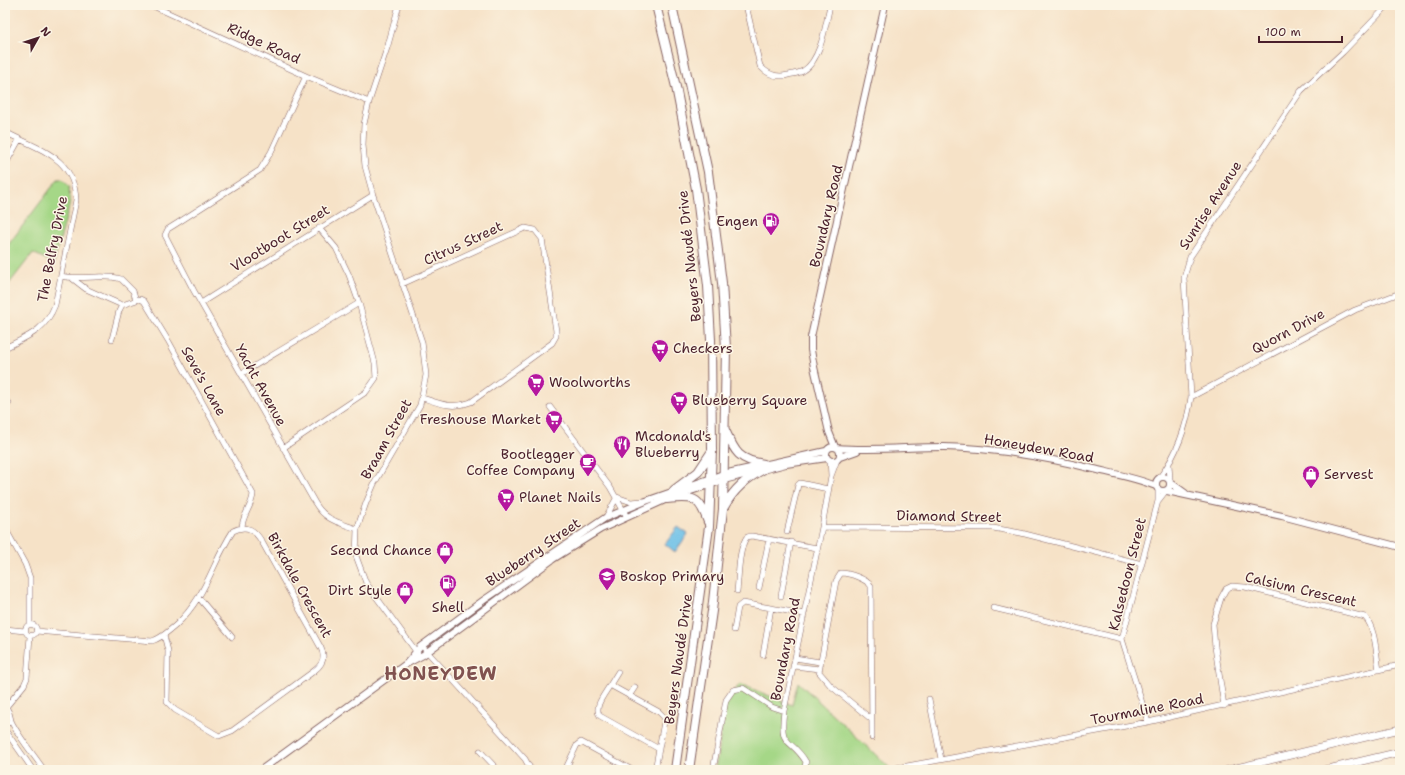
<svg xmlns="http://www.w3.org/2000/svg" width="1405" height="775" viewBox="0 0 1405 775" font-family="'Shantell Sans',sans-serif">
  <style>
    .green { fill: #a5d787; stroke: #787b59 }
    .water { fill: #6bbfe7; stroke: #5a6f89 }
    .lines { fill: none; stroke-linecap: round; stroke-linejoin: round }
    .minor-casing { stroke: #866362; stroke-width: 6 }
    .tertiary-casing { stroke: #866362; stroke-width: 8 }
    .secondary-casing { stroke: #866362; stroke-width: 8 }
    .primary-casing { stroke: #866362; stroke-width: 10 }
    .minor { stroke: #fff; stroke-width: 5 }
    .tertiary { stroke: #fff; stroke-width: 6 }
    .secondary { stroke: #fff; stroke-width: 7 }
    .primary { stroke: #fff; stroke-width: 8 }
    .labels { text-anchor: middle; stroke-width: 3; stroke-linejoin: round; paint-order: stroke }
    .street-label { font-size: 14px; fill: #4a1f2b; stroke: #fcf5e5 }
    .poi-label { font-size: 14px; fill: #4a1f2b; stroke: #fcf5e5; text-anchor: start }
    .district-label { font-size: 18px; font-weight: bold; letter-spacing: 1px; fill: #815250; stroke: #fcf5e5 }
  </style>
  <rect width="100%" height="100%" fill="#fcf5e5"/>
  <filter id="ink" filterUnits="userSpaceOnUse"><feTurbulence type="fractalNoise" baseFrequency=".025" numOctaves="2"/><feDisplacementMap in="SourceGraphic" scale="8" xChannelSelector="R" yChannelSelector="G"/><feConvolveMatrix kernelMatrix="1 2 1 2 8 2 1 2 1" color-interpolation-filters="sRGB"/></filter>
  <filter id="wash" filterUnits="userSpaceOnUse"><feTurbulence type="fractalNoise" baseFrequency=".012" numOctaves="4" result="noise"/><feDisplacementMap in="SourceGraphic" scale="16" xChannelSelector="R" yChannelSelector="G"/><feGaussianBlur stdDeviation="0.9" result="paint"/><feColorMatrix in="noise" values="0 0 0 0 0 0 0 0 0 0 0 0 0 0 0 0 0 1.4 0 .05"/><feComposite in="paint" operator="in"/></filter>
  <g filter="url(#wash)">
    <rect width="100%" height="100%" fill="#f6e2c7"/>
    <!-- green -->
    <path class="green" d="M58,179H62L69,186L70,203L54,263L33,253L5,289V249Z
      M798,682L892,770H715L726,701L740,684L792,705Z"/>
    <!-- water -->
    <path class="water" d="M678,527L688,534L675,552L665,544Z"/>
  </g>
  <g filter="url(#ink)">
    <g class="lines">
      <!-- minor casing -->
      <g class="minor-casing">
        <path id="minor" d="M151,5L306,76L369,102
          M399,5L388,45L369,102L364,124L363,145L365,166L373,195L422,342L426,375L420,405L374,484L366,503L357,529L356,556L366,583L418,654
          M746,5L760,66C768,75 777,78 788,75C793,74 799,73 803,71C821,61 826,23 830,5
          M306,76L271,152L260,170L176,224L168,229L165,235L194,291L315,503C326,521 338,522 357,529
          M5,132C39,150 74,156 76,200L55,305C45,331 28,336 5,348
          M5,165L19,140
          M61,276C81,281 102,273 121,279L133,291L136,300
          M73,279L86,289L122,305
          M402,284L525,228L535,230L542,239L556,331V336L552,343L471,402C452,409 441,404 423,398
          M201,303L373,195
          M112,339L119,311L122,305L140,299L144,301L169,342L253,494C252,507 242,515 242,528
          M241,374L359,303
          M1191,397L1355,310L1400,293
          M5,401L9,403
          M550,407L610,487L627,517
          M283,448L366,392L376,378L375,363L359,303L349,275L336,248L319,228
          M830,460L831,475
          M1169,465L1170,480
          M1160,477C1177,454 1187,425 1191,397L1184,278L1190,257L1301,91L1343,52L1388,5
          M1158,501L1165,492
          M606,517L617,497L631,502L643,501
          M822,527L993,528L1021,533L1142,564
          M5,528L25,564L30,578V624
          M787,532L798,485L800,483L828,489
          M759,588L769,539
          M737,591C739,576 738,554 745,540C746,537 749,536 752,536L817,548
          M781,596L791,542
          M199,598L232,637
          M993,608L1122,639
          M25.5 630a5.5 5.5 0 1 1 11 0a5.5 5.5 0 1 1-11 0Z
          M5,629L25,631
          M734,630L738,607L743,603L804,614
          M36,631L152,641C162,638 167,632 175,626C207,596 211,565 233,531C247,524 255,530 262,542L321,648C326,658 322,665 314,671L232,731L219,736L175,710L167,702L168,651L164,635
          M422,646L525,759L531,770
          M763,655L771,608
          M795,658L820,662
          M794,666L819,669
          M610,685L618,672
          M629,696L635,687
          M929,699L941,759
          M1224,706L1215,647L1213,624L1221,598L1226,589L1232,586L1245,587L1365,617C1376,629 1376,654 1379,670
          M5,707C11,711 9,717 12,723C21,740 34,755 44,770
          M6,707L24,685L27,678L30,636
          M784,711C779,749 790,736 806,762L804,770
          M871,719L831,686L819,672L836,581L841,573C849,573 867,579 871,586L872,738
          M1148,722L1122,639L1158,501V489
          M5,725L11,721
          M5,730L33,770
          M480,751L498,770
          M896,768L1148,722L1400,665
          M565,770L577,745L581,742L632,770
          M655,770L664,722V717L659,712L610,685C605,694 593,707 600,716L659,749
          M713,770L726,700L733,690L743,688L772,707L784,711L822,527L831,476L837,460"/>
      </g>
      <!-- tertiary casing -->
      <g class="tertiary-casing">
        <path id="tertiary" d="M826 454a7 7 0 1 1 14 0a7 7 0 1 1-14 0Z
          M835,447L829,432L814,367L811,350V337L885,5
          M837,448C873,451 908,447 944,447C995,448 1045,457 1094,469C1115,474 1136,478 1156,486
          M840,457L857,451
          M1156 484a7 7 0 1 1 14 0a7 7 0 1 1-14 0Z
          M1171,483L1185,493
          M1167,491L1282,516L1400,547
          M407,663L420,647L484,600L605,518L646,501L723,474L826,451
          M261,770L406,664L423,655L553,559L601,529L667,499L724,480L786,464L827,458"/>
      </g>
      <!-- secondary casing -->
      <g class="secondary-casing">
        <path id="secondary" d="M1228,770L1400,729
          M1324,770L1400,752"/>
      </g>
      <!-- primary casing -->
      <g class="primary-casing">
        <path id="primary" d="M656,5L676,87L696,189L708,286L711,340L712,451L709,527L675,770
          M672,5L708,172L722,283L726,348L723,509L712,611L689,770
          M725,430C735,452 738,460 764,464
          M674,490L698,472L712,451
          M667,499C693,496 699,496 708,522
          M724,507C734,489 746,479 764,469"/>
      </g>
      <!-- minor -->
      <use href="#minor" class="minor"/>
      <!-- tertiary -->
      <use href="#tertiary" class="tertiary"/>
      <!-- secondary -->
      <use href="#secondary" class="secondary"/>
      <!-- primary -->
      <use href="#primary" class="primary"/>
    </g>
  </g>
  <!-- icons -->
  <defs>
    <g id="fuel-pin" transform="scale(0.9)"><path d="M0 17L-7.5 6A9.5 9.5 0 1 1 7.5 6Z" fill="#b5179e" stroke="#fcf5e5"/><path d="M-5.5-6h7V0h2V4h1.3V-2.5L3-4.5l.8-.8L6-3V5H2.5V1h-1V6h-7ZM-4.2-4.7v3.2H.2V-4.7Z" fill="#fff"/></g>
    <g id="supermarket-pin" transform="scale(0.9)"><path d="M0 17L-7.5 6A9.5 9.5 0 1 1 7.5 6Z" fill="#b5179e" stroke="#fcf5e5"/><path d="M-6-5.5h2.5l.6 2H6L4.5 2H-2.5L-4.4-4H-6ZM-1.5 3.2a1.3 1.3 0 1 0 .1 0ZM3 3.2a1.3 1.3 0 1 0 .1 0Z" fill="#fff"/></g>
    <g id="restaurant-pin" transform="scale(0.9)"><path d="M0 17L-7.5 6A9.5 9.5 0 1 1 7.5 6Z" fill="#b5179e" stroke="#fcf5e5"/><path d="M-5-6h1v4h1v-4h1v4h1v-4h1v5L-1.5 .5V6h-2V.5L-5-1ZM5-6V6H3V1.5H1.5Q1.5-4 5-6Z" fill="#fff"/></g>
    <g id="cafe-pin" transform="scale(0.9)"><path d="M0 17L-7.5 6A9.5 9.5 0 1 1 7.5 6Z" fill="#b5179e" stroke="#fcf5e5"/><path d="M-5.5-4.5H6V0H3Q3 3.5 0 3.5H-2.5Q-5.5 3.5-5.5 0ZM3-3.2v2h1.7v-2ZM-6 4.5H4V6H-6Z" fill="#fff"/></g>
    <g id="shop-pin" transform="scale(0.9)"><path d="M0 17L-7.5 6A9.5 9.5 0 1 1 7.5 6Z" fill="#b5179e" stroke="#fcf5e5"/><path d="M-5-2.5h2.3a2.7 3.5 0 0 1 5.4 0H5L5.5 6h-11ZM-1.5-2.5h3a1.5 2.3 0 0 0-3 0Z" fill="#fff"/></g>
    <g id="school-pin" transform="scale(0.9)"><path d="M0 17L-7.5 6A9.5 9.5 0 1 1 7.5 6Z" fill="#b5179e" stroke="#fcf5e5"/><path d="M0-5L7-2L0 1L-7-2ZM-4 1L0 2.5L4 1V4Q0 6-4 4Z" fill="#fff"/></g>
  </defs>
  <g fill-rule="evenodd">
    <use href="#fuel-pin" x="771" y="221"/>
    <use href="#supermarket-pin" x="660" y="348"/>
    <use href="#supermarket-pin" x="536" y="382"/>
    <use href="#supermarket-pin" x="679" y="400"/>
    <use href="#supermarket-pin" x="554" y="419"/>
    <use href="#restaurant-pin" x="622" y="444"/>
    <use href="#cafe-pin" x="588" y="462"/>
    <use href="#shop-pin" x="1311" y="474"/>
    <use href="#supermarket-pin" x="506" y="497"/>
    <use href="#shop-pin" x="445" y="550"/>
    <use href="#school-pin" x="607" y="576"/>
    <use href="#fuel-pin" x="448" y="583"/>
    <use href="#shop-pin" x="405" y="590"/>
  </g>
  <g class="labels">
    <!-- street labels -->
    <g class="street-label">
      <text transform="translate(264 43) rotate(25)" y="5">Ridge Road</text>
      <text transform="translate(1210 205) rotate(-57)" y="5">Sunrise Avenue</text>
      <text transform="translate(826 216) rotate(-77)" y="5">Boundary Road</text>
      <text transform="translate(280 238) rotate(-32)" y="5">Vlootboot Street</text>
      <text transform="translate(463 243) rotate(-25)" y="5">Citrus Street</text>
      <text transform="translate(52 249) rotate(-79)" y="5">The Belfry Drive</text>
      <text transform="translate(689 256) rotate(-96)" y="5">Beyers Naudé Drive</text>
      <text transform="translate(1288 331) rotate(-28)" y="5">Quorn Drive</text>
      <text transform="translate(204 381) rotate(61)" y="5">Seve's Lane</text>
      <text transform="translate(261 385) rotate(61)" y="5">Yacht Avenue</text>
      <text transform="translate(386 439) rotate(-61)" y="5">Braam Street</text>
      <text transform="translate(1039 448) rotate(10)" y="5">Honeydew Road</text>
      <text transform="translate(949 516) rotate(1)" y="5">Diamond Street</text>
      <text transform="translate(533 552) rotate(-34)" y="5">Blueberry Street</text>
      <text transform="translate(1127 574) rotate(-76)" y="5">Kalsedoon Street</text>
      <text transform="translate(300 585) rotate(61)" y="5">Birkdale Crescent</text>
      <text transform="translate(1301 589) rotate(13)" y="5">Calsium Crescent</text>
      <text transform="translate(785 649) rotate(-79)" y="5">Boundary Road</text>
      <text transform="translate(678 659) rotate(-82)" y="5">Beyers Naudé Drive</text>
      <text transform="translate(1147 709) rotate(-11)" y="5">Tourmaline Road</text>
    </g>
    <!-- poi labels -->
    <g class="poi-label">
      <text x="758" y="226" text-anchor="end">Engen</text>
      <text x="673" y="353">Checkers</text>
      <text x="549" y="387">Woolworths</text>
      <text x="692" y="405">Blueberry Square</text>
      <text x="541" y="424" text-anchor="end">Freshouse Market</text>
      <text x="635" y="441">Mcdonald's<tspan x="635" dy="16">Blueberry</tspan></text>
      <text x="575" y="459" text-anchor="end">Bootlegger<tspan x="575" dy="16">Coffee Company</tspan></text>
      <text x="1324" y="479">Servest</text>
      <text x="519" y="502">Planet Nails</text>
      <text x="432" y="555" text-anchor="end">Second Chance</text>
      <text x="620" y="581">Boskop Primary</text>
      <text x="392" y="595" text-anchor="end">Dirt Style</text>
      <text x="448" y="612" text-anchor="middle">Shell</text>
    </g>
    <!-- district labels -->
    <g class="district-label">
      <text x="441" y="680">HONEYDEW</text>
    </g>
  </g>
  <!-- margin -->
  <rect width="1405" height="775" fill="none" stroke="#fcf5e5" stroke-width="20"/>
  <!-- north arrow -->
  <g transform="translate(38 38) rotate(51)" stroke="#fcf5e5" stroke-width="3" paint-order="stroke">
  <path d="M0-3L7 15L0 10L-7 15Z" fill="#4a1f2b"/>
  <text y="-6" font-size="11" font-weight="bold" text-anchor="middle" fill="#4a1f2b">N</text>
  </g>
  <!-- scale -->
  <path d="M1259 36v6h83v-6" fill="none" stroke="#4a1f2b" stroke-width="2"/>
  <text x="1265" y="36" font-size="12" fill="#4a1f2b" stroke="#fcf5e5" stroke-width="3" paint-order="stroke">100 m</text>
</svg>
